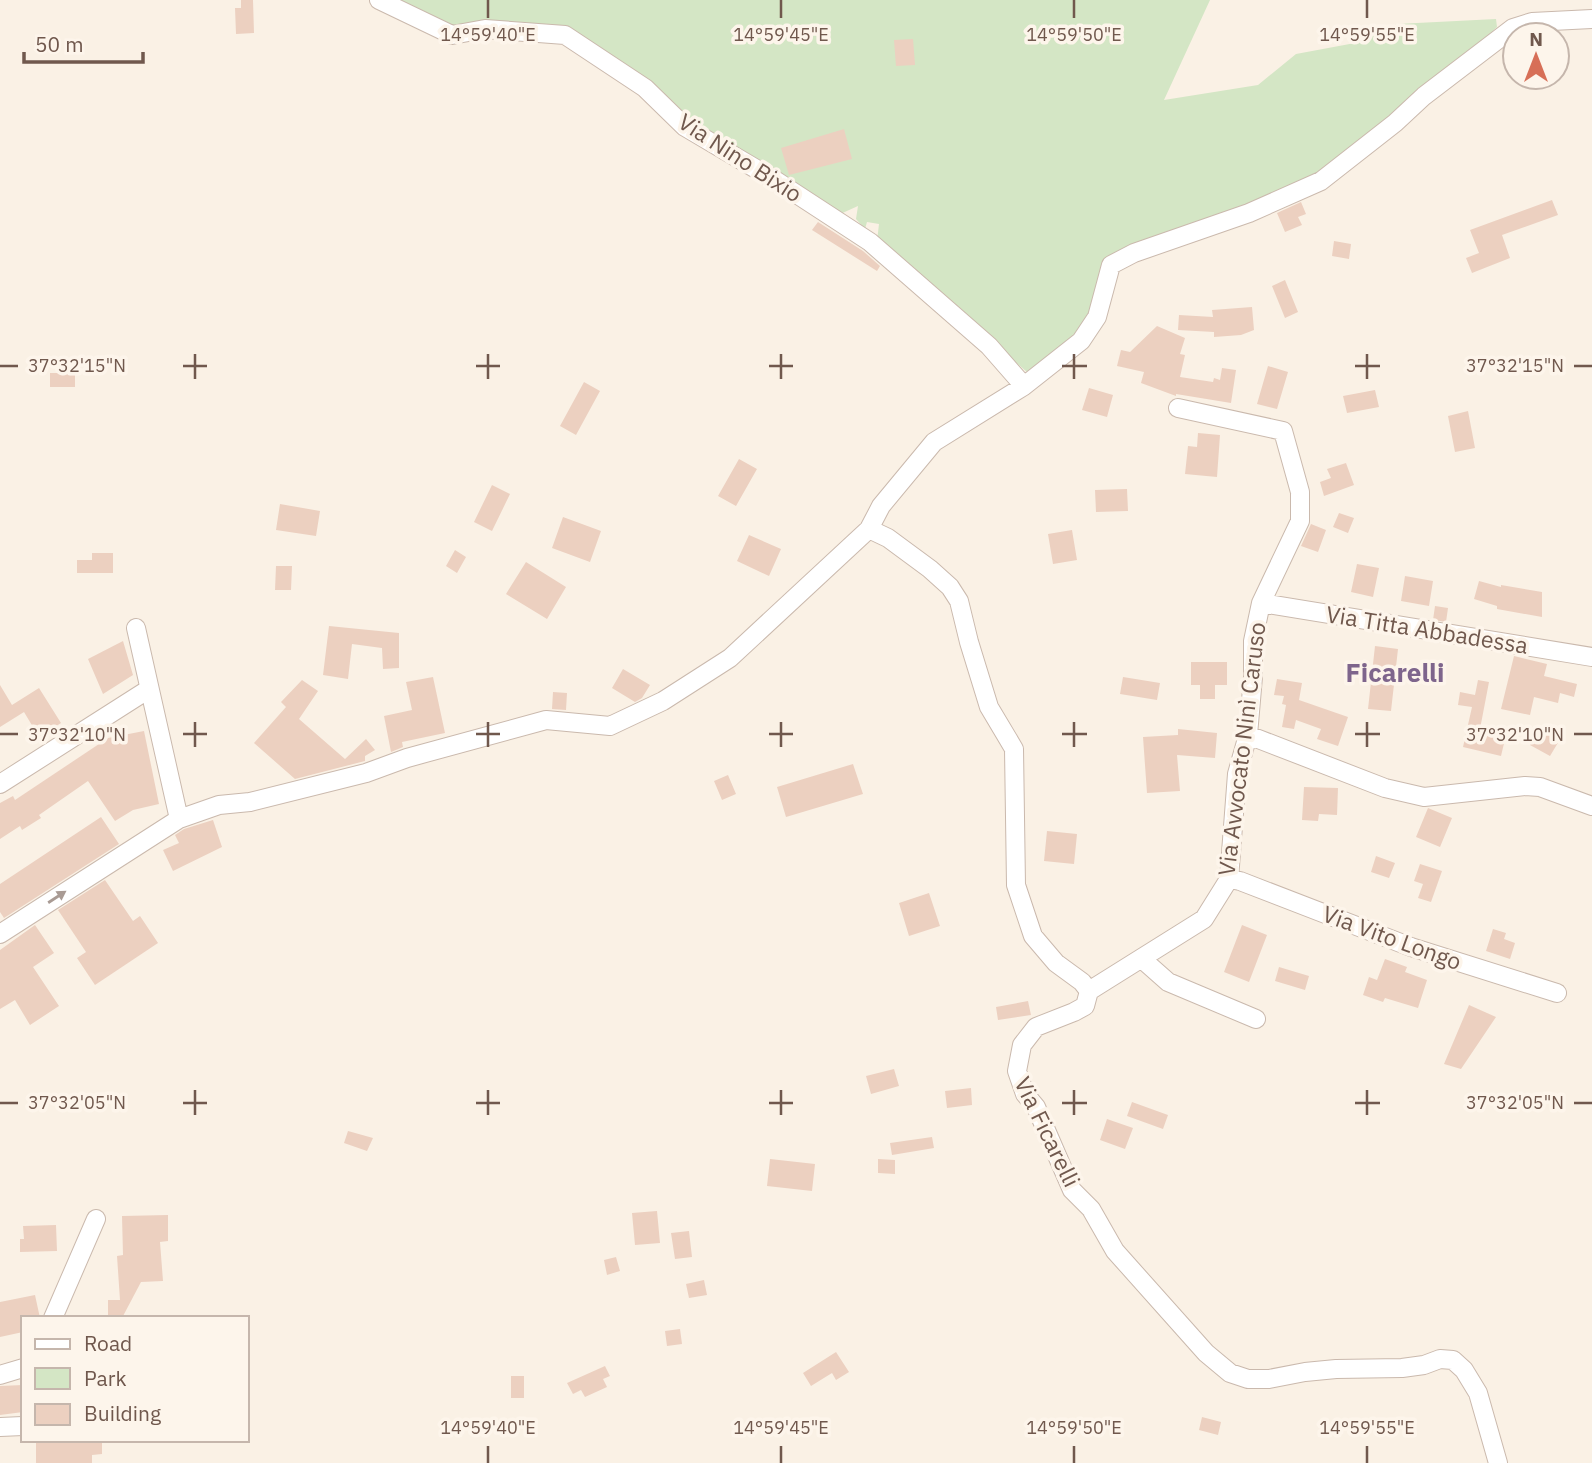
<svg xmlns="http://www.w3.org/2000/svg" width="1592" height="1463" viewBox="0 0 1592 1463" font-family="'IBM Plex Sans',sans-serif">
  <style>
    .green { fill: #d4e6c5 }
    .building { fill: #ecd0c0 }
    .lines { fill: none; stroke-linecap: round; stroke-linejoin: round }
    .minor-casing { stroke: #cab9ad; stroke-width: 20 }
    .minor { stroke: #fff; stroke-width: 18 }
    .oneway { fill: #a99b94 }
    .ticks { fill: none; stroke: #70584d; stroke-width: 2.5 }
    .labels { text-anchor: middle; stroke-width: 7; stroke-linejoin: round; paint-order: stroke }
    .street-label { font-size: 23px; fill: #70584d; stroke: #fdf5eb }
    .quarter-label { font-size: 26px; font-weight: bold; fill: #7e658c; stroke: #fdf5eb }
    .ticks-label { font-size: 18px; text-anchor: middle; fill: #70584d; stroke: #fdf5eb; stroke-width: 7; stroke-linejoin: round; paint-order: stroke }
  </style>
  <rect width="100%" height="100%" fill="#faf1e5"/>
  <!-- green -->
  <path class="green" d="M394,0H1210L1164,100L1258,85L1296,54L1355,43L1397,24L1496,19L1497,27L1462,60L1324,169L1247,208L1130,248L1077,335L1027,372L877,241L879,224L867,222L865,229L856,219L858,206L838,215L690,124L567,29L520,22L486,21L453,29Z"/>
  <!-- building -->
  <path class="building" d="M241,0H253L254,33L236,34L235,8H241Z
    M913,39L915,65L896,66L894,40Z
    M844,129L852,159L789,175L781,148Z
    M1552,200L1558,215L1502,235L1510,258L1472,273L1466,258L1479,253L1470,230Z
    M1301,202L1306,214L1298,217L1302,225L1285,232L1277,213Z
    M818,222L863,251L880,266L877,271L812,230Z
    M1334,241L1351,244L1349,259L1332,256Z
    M1285,280L1298,312L1285,318L1272,286Z
    M1252,307L1254,330L1241,335L1214,337V332L1178,330L1179,315L1213,317L1212,310Z
    M1157,326L1185,338L1180,354L1185,355L1180,377L1213,382L1214,378L1220,380L1222,368L1236,370L1231,403L1176,394V396L1141,383L1144,372L1117,366L1121,350L1130,352Z
    M1268,366L1288,372L1277,409L1257,404Z
    M50,373H75V387H50Z
    M584,382L600,391L576,435L560,426Z
    M1089,388L1113,395L1107,417L1082,410Z
    M1375,390L1379,407L1347,413L1343,396Z
    M1468,411L1475,448L1455,452L1448,416Z
    M1198,433L1220,435L1217,477L1185,474L1188,446L1197,447Z
    M739,459L757,469L736,506L718,496Z
    M1346,463L1354,485L1324,496L1320,482L1331,478L1327,469Z
    M492,485L510,494L492,531L474,522Z
    M1127,489L1128,511L1096,512L1095,490Z
    M280,504L320,511L316,536L276,530Z
    M1339,513L1354,518L1348,533L1333,527Z
    M563,517L601,531L590,562L552,548Z
    M1311,524L1326,530L1318,552L1301,546Z
    M1072,530L1077,560L1053,564L1048,534Z
    M749,535L781,549L769,576L737,561Z
    M455,550L466,557L457,573L446,566Z
    M92,553H113V573H77V560H92Z
    M526,562L566,587L547,619L506,594Z
    M1357,564L1379,568L1373,597L1351,592Z
    M276,566H292L291,590H275Z
    M1405,576L1433,581L1429,606L1401,601Z
    M1479,581L1501,587V585L1542,592V617L1497,609V606L1474,599Z
    M1435,606L1448,608L1446,622L1433,620Z
    M329,626L399,633V668L383,669L382,648L352,644L348,679L323,675Z
    M123,641L133,675L103,694L88,659Z
    M1375,646L1398,649L1391,711L1368,709Z
    M1514,656L1547,664L1544,676L1577,684L1574,697L1560,693L1558,703L1534,697L1530,715L1501,709Z
    M1191,662H1227V685H1215V699H1200V685H1191Z
    M623,669L650,685L642,698L635,702L612,688Z
    M433,677L445,733L402,742L403,747L391,752L384,716L412,710L406,682Z
    M1123,677L1160,683L1157,700L1120,694Z
    M1277,679L1302,683L1299,700L1348,717L1338,746L1317,739L1321,729L1296,720L1294,729L1282,727L1286,705L1282,704L1284,696L1274,695Z
    M302,680L318,691L299,719L345,759L366,739L375,750L365,756V761L295,779L254,743L286,707L281,702Z
    M1478,680L1489,682L1480,729L1506,735L1501,756L1463,747L1472,707L1458,705L1460,692L1475,695Z
    M0,685L12,705L39,688L61,723L39,737L24,712L0,727Z
    M553,692L567,693L566,710L552,709Z
    M1178,729L1217,733L1215,758L1177,755L1180,791L1147,793L1143,737L1178,735Z
    M1539,729L1559,741L1550,756L1530,745Z
    M144,731L159,804L133,810L115,821L88,781L39,815L41,818L22,830L20,826L0,839V803L13,796L15,800L108,738Z
    M853,764L863,794L786,817L777,787Z
    M728,775L736,794L722,800L714,781Z
    M1304,787L1338,788L1337,815L1319,814L1318,821L1302,820Z
    M1428,808L1452,818L1440,847L1416,837Z
    M101,817L119,844L4,918L0,912V884Z
    M213,820L222,847L173,871L163,850L179,843L175,835L184,829Z
    M1047,831L1077,834L1074,864L1044,861Z
    M1376,856L1395,863L1389,878L1371,872Z
    M1420,864L1442,871L1431,902L1418,898L1423,884L1414,881Z
    M105,880L133,921L140,916L158,943L95,985L77,958L86,952L58,910Z
    M929,893L940,926L909,936L899,903Z
    M35,925L54,953L33,967L59,1006L30,1025L15,1000L0,1009V950Z
    M1242,925L1267,935L1249,982L1224,972Z
    M1493,929L1506,933L1504,939L1515,943L1510,959L1486,951Z
    M1385,959L1407,967L1405,972L1427,980L1418,1008L1385,998L1383,1002L1363,995L1369,977L1377,980Z
    M1279,967L1309,976L1305,990L1275,981Z
    M1028,1001L1031,1015L998,1020L996,1007Z
    M1469,1005L1496,1017L1461,1069L1444,1064Z
    M894,1069L899,1086L871,1094L866,1076Z
    M971,1088L972,1105L947,1108L945,1091Z
    M1132,1102L1168,1115L1163,1129L1127,1116Z
    M1107,1119L1133,1128L1125,1149L1100,1140Z
    M348,1131L373,1138L367,1151L344,1143Z
    M932,1137L934,1148L892,1155L890,1143Z
    M770,1159L815,1164L812,1191L767,1186Z
    M878,1159L895,1160V1174L878,1173Z
    M657,1211L660,1243L635,1245L632,1213Z
    M168,1215V1241L160,1242L163,1281L141,1282L122,1318H108V1300H120L117,1256L123,1255L122,1216Z
    M56,1225L57,1251L20,1252V1239H24L23,1226Z
    M689,1231L692,1257L675,1259L671,1233Z
    M616,1257L620,1271L607,1275L604,1260Z
    M704,1280L707,1295L689,1298L686,1284Z
    M35,1295L40,1318H23V1332L0,1337V1302Z
    M680,1329L682,1344L667,1346L665,1331Z
    M836,1352L849,1372L836,1380L832,1373L811,1386L803,1373Z
    M605,1366L610,1376L603,1379L607,1387L585,1397L581,1390L573,1394L567,1383Z
    M511,1376H524V1398H511Z
    M23,1385V1412L0,1415V1386Z
    M1202,1417L1221,1422L1218,1435L1199,1430Z
    M48,1441H102V1454L92,1455V1463H36V1442Z"/>
  <g class="lines">
    <!-- minor casing -->
    <g class="minor-casing">
      <path id="minor" d="M379,0L452,35L485,29L565,35L645,88L685,127L775,180L870,242L989,346L1024,386
        M869,529L888,538L930,569L950,587L959,601L969,642L989,707L1014,749L1016,885L1033,936L1056,963L1082,982L1089,991L1085,1006L1074,1012L1036,1027L1022,1045L1017,1071L1025,1094L1036,1107L1072,1190L1091,1209L1115,1251L1206,1353L1230,1373L1248,1379H1269L1305,1372L1336,1369L1402,1368L1424,1365L1440,1359L1453,1360L1464,1370L1478,1393L1498,1463
        M1261,603L1592,657
        M136,628L179,819
        M1248,735L1385,788L1424,797L1525,786L1540,787L1592,806
        M0,784L149,689
        M1229,879L1240,881L1411,947L1557,993
        M0,934L179,819L219,805L250,802L366,773L407,758L546,720L610,726L663,701L730,658L869,529L881,506L934,442L1024,386L1081,341L1097,317L1111,265L1134,253L1249,213L1321,181L1395,123L1424,96L1513,28L1532,22L1592,19
        M1142,959L1168,982L1256,1019
        M1089,991L1204,919L1229,879L1237,774L1248,735L1253,677V641L1261,603L1300,521V492L1283,431L1178,408
        M53,1318L96,1219
        M0,1375L23,1368
        M0,1427L23,1426"/>
    </g>
    <!-- minor -->
    <use href="#minor" class="minor"/>
  </g>
  <!-- one-way arrows -->
  <defs><path id="oneway-solid" d="M-6-.8H1V-3.2L6.5 0L1 3.2V.8H-6Z" transform="scale(1.75)"/></defs>
  <use class="oneway" href="#oneway-solid" transform="translate(57 897) rotate(-33)"/>
  <!-- ticks -->
  <path class="ticks" d="M488,0V18M781,0V18M1074,0V18M1367,0V18M195,354V379M488,354V379M781,354V379M1074,354V379M1367,354V379M0,366H18M183,366H207M476,366H500M769,366H793M1062,366H1087M1355,366H1380M1574,366H1592M195,722V747M488,722V747M781,722V747M1074,722V747M1367,722V747M0,734H18M183,734H207M476,734H500M769,734H793M1062,734H1087M1355,734H1380M1574,734H1592M195,1090V1115M488,1090V1115M781,1090V1115M1074,1090V1115M1367,1090V1115M0,1103H18M183,1103H207M476,1103H500M769,1103H793M1062,1103H1087M1355,1103H1380M1574,1103H1592M488,1446V1463M781,1446V1463M1074,1446V1463M1367,1446V1463"/>
  <g class="labels">
    <!-- street labels -->
    <g class="street-label">
      <text transform="translate(740 158) rotate(33)" y="8">Via Nino Bixio</text>
      <text transform="translate(1427 630) rotate(9)" y="8">Via Titta Abbadessa</text>
      <text transform="translate(1242 749) rotate(-83)" y="8">Via Avvocato Ninì Caruso</text>
      <text transform="translate(1392 938) rotate(20)" y="8">Via Vito Longo</text>
      <text transform="translate(1047 1132) rotate(64)" y="8">Via Ficarelli</text>
    </g>
    <!-- quarter labels -->
    <g class="quarter-label">
      <text x="1395" y="682">Ficarelli</text>
    </g>
  </g>
  <g class="ticks-label">
    <text x="488" y="41">14°59'40"E</text>
    <text x="781" y="41">14°59'45"E</text>
    <text x="1074" y="41">14°59'50"E</text>
    <text x="1367" y="41">14°59'55"E</text>
    <text x="77" y="372">37°32'15"N</text>
    <text x="1515" y="372">37°32'15"N</text>
    <text x="77" y="741">37°32'10"N</text>
    <text x="1515" y="741">37°32'10"N</text>
    <text x="77" y="1109">37°32'05"N</text>
    <text x="1515" y="1109">37°32'05"N</text>
    <text x="488" y="1434">14°59'40"E</text>
    <text x="781" y="1434">14°59'45"E</text>
    <text x="1074" y="1434">14°59'50"E</text>
    <text x="1367" y="1434">14°59'55"E</text>
  </g>
  <!-- legend -->
  <rect x="21" y="1316" width="228" height="126" fill="#fdf5eb" stroke="#c5b6ac" stroke-width="2"/>
  <rect x="35" y="1339" width="35" height="10" fill="#ffffff" stroke="#c5b6ac" stroke-width="2"/>
  <text x="84" y="1351" font-size="21" fill="#70584d">Road</text>
  <rect x="35" y="1368" width="35" height="21" fill="#d4e6c5" stroke="#c5b6ac" stroke-width="2"/>
  <text x="84" y="1386" font-size="21" fill="#70584d">Park</text>
  <rect x="35" y="1404" width="35" height="21" fill="#ecd0c0" stroke="#c5b6ac" stroke-width="2"/>
  <text x="84" y="1421" font-size="21" fill="#70584d">Building</text>
  <!-- north arrow -->
  <g transform="translate(1536 56)"><circle r="33" fill="#fdf5eb" stroke="#c5b6ac" stroke-width="2"/>
  <path d="M0-5L12 26L0 18L-12 26Z" fill="#d76f57"/>
  <text y="-10" font-size="19" font-weight="bold" text-anchor="middle" fill="#70584d">N</text>
  </g>
  <!-- scale -->
  <path d="M24 52v10h119v-10" fill="none" stroke="#70584d" stroke-width="3.5"/>
  <text x="35" y="52" font-size="21" fill="#70584d" stroke="#fdf5eb" stroke-width="5" paint-order="stroke">50 m</text>
</svg>
